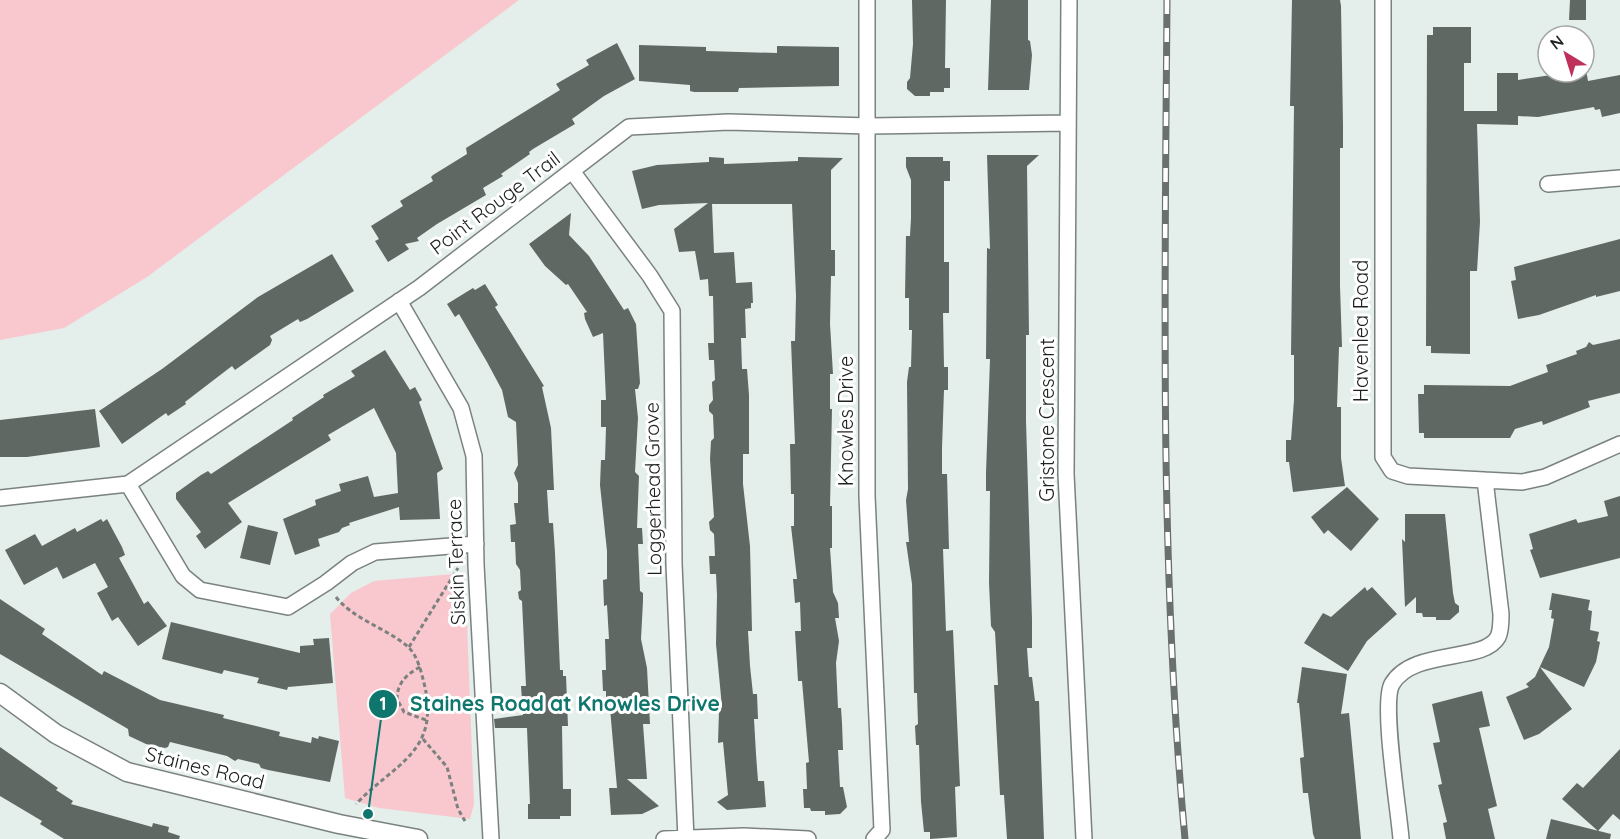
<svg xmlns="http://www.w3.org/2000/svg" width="1620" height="839" viewBox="0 0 1620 839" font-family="Quicksand,sans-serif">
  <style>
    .green { fill: #f9c7ce }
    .building { fill: #606864 }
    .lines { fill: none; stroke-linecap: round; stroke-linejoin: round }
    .minor-casing { stroke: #7a827e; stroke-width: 18 }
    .tertiary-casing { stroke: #7a827e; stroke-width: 21 }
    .path { stroke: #7a817e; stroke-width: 3; stroke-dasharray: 4.5 3; stroke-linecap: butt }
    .minor { stroke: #fff; stroke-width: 15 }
    .tertiary { stroke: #fff; stroke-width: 18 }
    .rail-casing { stroke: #6a706e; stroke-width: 7 }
    .rail { stroke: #fff; stroke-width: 4.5; stroke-dasharray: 14; stroke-linecap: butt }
    .labels { text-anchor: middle; stroke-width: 6; stroke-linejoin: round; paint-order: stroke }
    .street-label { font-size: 20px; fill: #1d211f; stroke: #fff }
    .leader { fill: none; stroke: #0f766e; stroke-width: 2 }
    .callout-dot { fill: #0f766e; stroke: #fff; stroke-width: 2 }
    .mark-label { font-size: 18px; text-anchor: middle; font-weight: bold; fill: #fff }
    .callout-label { font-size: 21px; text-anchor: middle; font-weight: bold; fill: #0f766e; stroke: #fff; stroke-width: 6; stroke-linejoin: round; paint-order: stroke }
  </style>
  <rect width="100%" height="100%" fill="#e4eeea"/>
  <!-- green -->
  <path class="green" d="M0,0H519L147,277L64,328L0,340Z
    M465,573L474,804L470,819L379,808L345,798L330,614L351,593L374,581Z"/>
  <!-- building -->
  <path class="building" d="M912,0H946L945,68H950V88H944V92H930V96H915L907,89V82L910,78L913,44Z
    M991,0H1028V40L1030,41L1032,55L1029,90H988Z
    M1292,0H1340L1341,6L1343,125V148H1340V286L1342,347H1339L1337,407H1341V458L1345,486L1293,492L1289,462H1286V440H1291L1294,400V355H1291L1294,106H1290Z
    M1570,0H1586V20H1569Z
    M1433,27H1471V63H1464V111H1497V73H1518V80L1586,70L1588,81L1620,75V113L1602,117L1600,109L1595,110L1594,107L1538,117L1518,116V125L1477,124L1480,222L1477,271H1470V354L1431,353V346H1426L1427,35H1433Z
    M617,43L635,79L604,96L572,119L575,124L533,149L529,152L530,154L501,174L503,176L483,188L486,195L437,224L417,238L419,241L405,244L409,249L388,262L375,241L379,239L371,226L403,206L400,201L433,181L431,177L433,175L467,154L466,148L560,90L556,84L589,65L586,60Z
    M639,45L706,47V51L777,53V46L839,47V86L739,88L738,92H694L690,91V85L639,81Z
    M987,155H1039L1027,166L1029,335H1026V421L1032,619V648H1027L1029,677H1032L1035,701H1039L1044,839H1007L1004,795H1000L994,685H998L995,632L991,626L989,583L990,491H986V473L990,359H986L987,248L990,249Z
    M709,157L724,158V164L798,161V157L843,158L831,170V250H835V276H831L830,324L833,374H830V409H832L830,506H832V548H830L833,592L838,603L839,618H835L839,641L836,663L838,708H841L842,723L843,750H838L840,787H843L847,807L840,814L825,815V811H811L810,808H804L803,789H807L806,763L809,762L802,681H798L795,631H801L800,602L795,603L793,579H797L791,526H794V494H791L790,444H795L791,341H795L796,296L792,204H712L714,253L734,252L736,283L752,282L753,303H751V308L745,309L746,338H741L742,369H747L749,395V454H743V484L750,546L752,631H748L750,666L753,694H757L758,719H754L756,754L758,781H764L766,807L727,810L717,802L728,795L723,742L718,743L719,711L722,707L716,644L717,595L716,574H710L709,556H715L714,534L710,530L709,522L714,517L710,459L711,441L714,438L713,415L709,411V405L713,400L712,382L715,380L714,360H709L708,343H714L713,296H709L708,279L700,280L695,251L679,252L674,229L708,203L659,205L642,209L632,171L657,165L709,162Z
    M906,157H943V161H950V181H944V262H949V313H943L944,367H948V390H944L942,448V474H947L949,549H943L946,631L953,630L960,786L955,787L957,837L930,839V832H924L921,802L919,745H916L915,726L918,724L917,693H914L912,584L906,542H909L906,500L908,489L907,382L909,367H911L912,330H909V298H905L906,236H910L911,218V180L906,167Z
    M571,213L569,235L589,256L624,310L628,308L636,324L640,383L638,389H635L638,418L635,472L639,476L637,528H642L643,544H638L640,591L643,593V601L641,639L647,668L650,724H643L647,779H627L659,806L642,814L611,815L609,788H617L609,697H606V691H603L602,670H606L605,639H609L607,605L604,606L603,580L607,579V551L600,485L601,460H605L606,427H601V400H606L603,333L593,337L585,319L584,313L587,312L568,284L566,285L545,266L529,244Z
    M1620,239V291L1596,297V295L1539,315L1518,319L1511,281L1516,280L1514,267Z
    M332,254L354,291L307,319L300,322L298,319L270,336L272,340L270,345L235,370L232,366L185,402L186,404L168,416L166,413L122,444L99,411L162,369L258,297Z
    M485,284L498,305L495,307L544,386L542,387L551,428L554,490H547L549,523H553L555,553L560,670H563V676H566L568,726H562L563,789H571V816H560V819H528V804H530L527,728H495L494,719L523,715L521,686H526L522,601L519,599L518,592L521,590L520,570L516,564L515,542H511L510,525L516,524L514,503H518V483L514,473L518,465L516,422L508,417L502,390L487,362L459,314L455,317L447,304L473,288L475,290Z
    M1620,339V393L1588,401L1590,407L1543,425L1542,421L1515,429L1510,438H1424V433H1419L1418,394H1424V385L1510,386L1548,372L1546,365L1577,354L1576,351L1586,347L1589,342L1593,345Z
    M385,350L410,390L415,387L422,400L419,402L443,469L437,473L440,519L400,520L399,507L349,523L350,525L342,528L339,532L318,539L320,546L295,555L283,519L316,505L315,500L341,491L339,484L368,476L374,497L398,493L396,453L374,408L328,435L331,440L228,503L242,522L205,549L196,536L201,532L176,499V493L201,475L208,471L211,474L293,420L292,418L324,397L323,395L355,376L351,371Z
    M95,409L100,447L27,457H0V420Z
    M1347,487L1379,519L1351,551L1328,530L1324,534L1311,517Z
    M1620,496V558L1540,578L1530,550L1533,549L1529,534L1576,519L1578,523L1608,516L1604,501Z
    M1405,514H1445L1453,593L1455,603L1459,606V612L1450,620H1436V617H1423L1422,613H1416V597L1405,607L1402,539L1405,542Z
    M101,519L103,522L107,519L122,547L125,555L119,558L144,604L148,601L167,626L138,646L118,617L112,621L97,593L108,587L95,563L63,579L57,567L24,585L5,550L35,534L42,546L75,528L77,532Z
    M248,525L278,532L270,565L240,558Z
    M1365,587L1367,591L1372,587L1397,614L1367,641L1348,671L1304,643L1323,613L1331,617Z
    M1552,593L1590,600L1588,610L1592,611L1590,630L1599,632L1597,641L1600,642L1596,662L1584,687L1540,667L1572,709L1539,734L1524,740L1506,697L1529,687L1526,684L1535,677L1549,647L1554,619L1551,618L1552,610H1549Z
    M0,599L45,629L42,634L102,675L104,671L160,700L224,715L223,718L280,732L279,736L311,743L312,737L318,739L319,736L339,741L330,782L268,770L261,768L259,764L238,759L235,761L227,756L170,742L168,747L165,748L146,744L129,736L128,729L0,654Z
    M171,622L300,653V646L314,645L313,639L329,638L333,683L288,687L287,690L257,683L259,678L224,670L222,674L162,659Z
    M1302,667L1347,674L1341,714L1349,713L1361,839H1315L1313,834L1308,793H1303L1300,758L1304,757L1299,703H1297Z
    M1482,691L1490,726L1479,728L1497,806L1488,809L1495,839H1446L1443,823L1447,822L1438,785L1442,784L1433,743L1440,742L1432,704Z
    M0,747L58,788L56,790L73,801L71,804L152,827L153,823L169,827L168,832L180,836L179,839H64L40,824L42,821L0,796Z
    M1620,749V820L1613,814L1598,831L1562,799L1577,783L1583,788Z
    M1551,819L1611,834L1610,839H1546Z"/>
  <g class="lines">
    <!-- minor casing -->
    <g class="minor-casing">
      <path id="minor" d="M867,0V496L882,830L874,839
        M1069,0L1066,474L1084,839
        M1383,0V457L1392,471L1408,476L1522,482L1545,477L1620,444
        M572,171L650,276L672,311L674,564L686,839
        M1548,184L1620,178
        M399,301L461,408L474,456L476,565L491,839
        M128,484L183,576L200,590L288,607L326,583L352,563L375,552L476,544
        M0,498L128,484L419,288L629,127L728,122L869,126L1068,123
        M664,839L744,836L808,839
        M1401,839C1399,811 1381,703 1392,684C1413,648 1484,663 1498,637C1501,631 1501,621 1501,614L1485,480"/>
    </g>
    <!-- tertiary casing -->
    <g class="tertiary-casing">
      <path id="tertiary" d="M0,693L56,734L127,772L339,824L418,839"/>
    </g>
    <!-- path -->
    <path class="path" d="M336,597C353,619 386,628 407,646C417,654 421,671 424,683C441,752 395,763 356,804
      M409,647L458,568
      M420,667C407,674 397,683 397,699L404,712L426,720
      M423,739L447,767L458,809L465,821"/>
    <!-- minor -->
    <use href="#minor" class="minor"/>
    <!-- tertiary -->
    <use href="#tertiary" class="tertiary"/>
    <!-- rail casing -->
    <g class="rail-casing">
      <path id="rail" d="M1167,0C1165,280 1159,560 1185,839"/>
    </g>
    <!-- rail -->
    <use href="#rail" class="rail"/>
  </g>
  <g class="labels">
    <!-- street labels -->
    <g class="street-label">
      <text transform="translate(495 203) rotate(-37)" y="7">Point Rouge Trail</text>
      <text transform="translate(1361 331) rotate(-90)" y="7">Havenlea Road</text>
      <text transform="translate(1047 420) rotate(-90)" y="7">Gristone Crescent</text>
      <text transform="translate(846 421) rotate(-90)" y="7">Knowles Drive</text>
      <text transform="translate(653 489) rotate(-91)" y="7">Loggerhead Grove</text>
      <text transform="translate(456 562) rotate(-92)" y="7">Siskin Terrace</text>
      <text transform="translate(205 768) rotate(14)" y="7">Staines Road</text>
    </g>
  </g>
  <!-- callouts -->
  <path class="leader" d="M368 814L383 704"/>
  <g class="callout-dot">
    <circle cx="368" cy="814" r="6"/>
    <circle cx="383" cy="704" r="15"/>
  </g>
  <g class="mark-label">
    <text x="383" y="710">1</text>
  </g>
  <g class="callout-label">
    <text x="565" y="711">Staines Road at Knowles Drive</text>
  </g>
  <!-- north arrow -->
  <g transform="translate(1566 54) rotate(322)"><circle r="28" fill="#ffffff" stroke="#a5a6a5" stroke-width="1.5"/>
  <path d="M0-4.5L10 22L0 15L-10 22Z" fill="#bf305a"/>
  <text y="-9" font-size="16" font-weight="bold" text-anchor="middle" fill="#1d211f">N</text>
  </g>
</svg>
